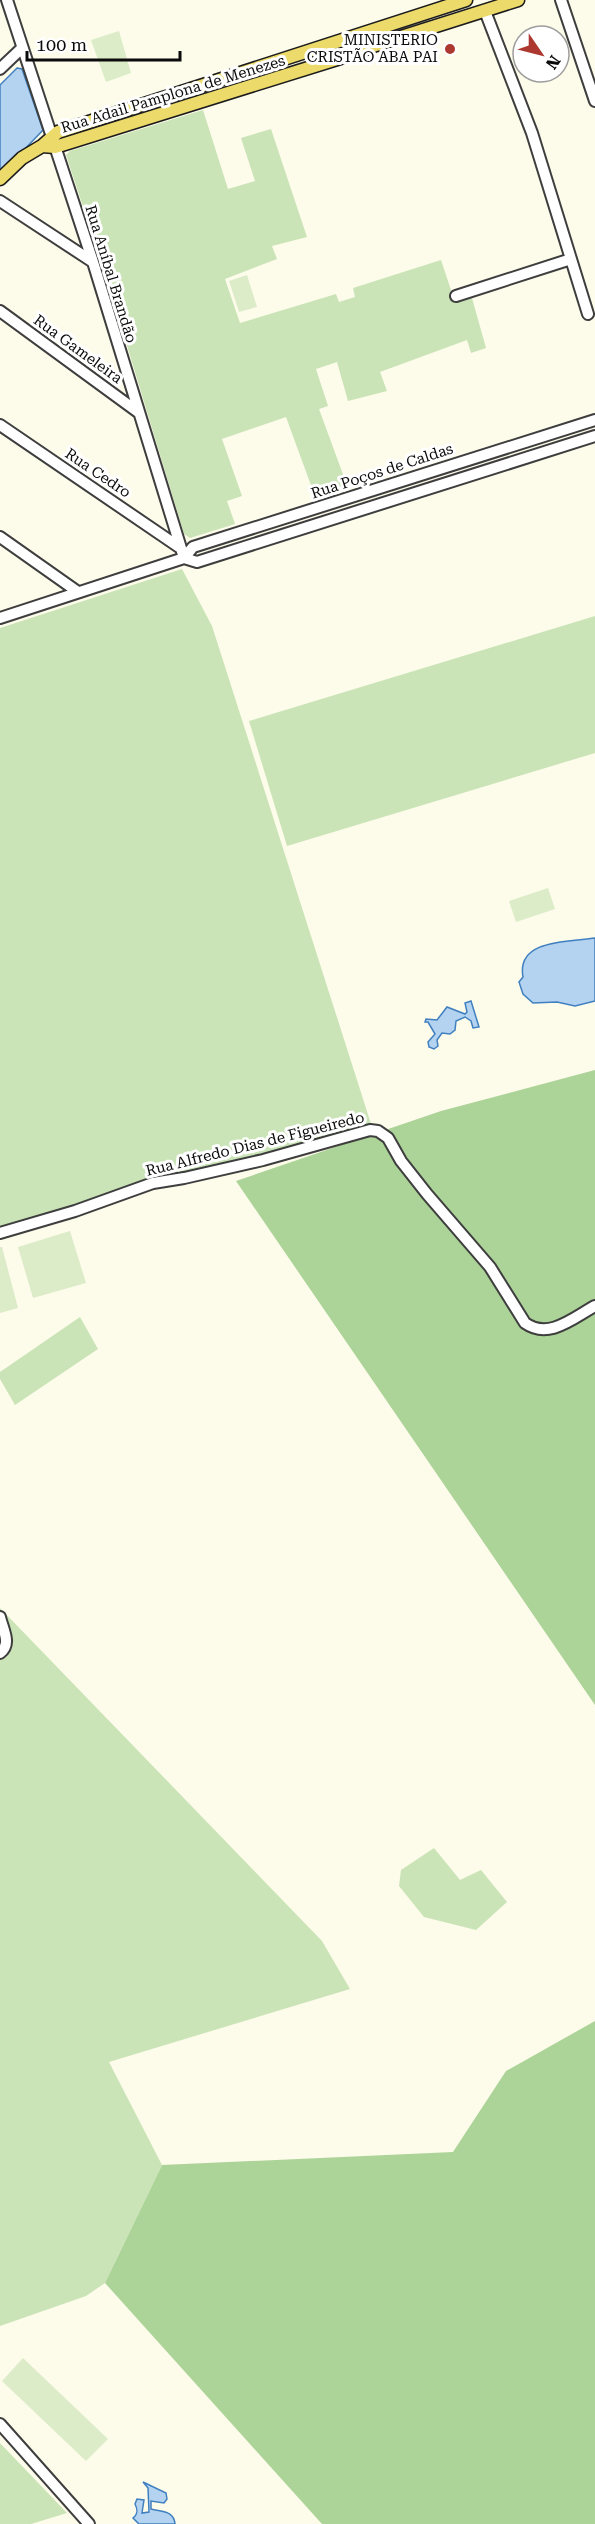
<svg xmlns="http://www.w3.org/2000/svg" width="595" height="2524" viewBox="0 0 595 2524" font-family="'Roboto Serif',serif">
  <style>
    .green { fill: #cae4b7 }
    .forest { fill: #acd398 }
    .pitch { fill: #dcecc8 }
    .water { fill: #b3d3f0; stroke: #4180c0; stroke-width: 1.5 }
    .lines { fill: none; stroke-linecap: round; stroke-linejoin: round }
    .minor-casing { stroke: #3e3e3e; stroke-width: 14 }
    .major-casing { stroke: #1c1c1c; stroke-width: 15 }
    .minor { stroke: #fff; stroke-width: 10 }
    .major { stroke: #ecdb6b; stroke-width: 12 }
    .poi-dot { fill: #ad3830; stroke: #fff; stroke-width: 2 }
    .labels { text-anchor: middle; stroke-width: 6; stroke-linejoin: round; paint-order: stroke }
    .poi-label { font-size: 15px; fill: #0b0b0b; stroke: #fff; text-anchor: end }
    .street-label { font-size: 15px; fill: #0b0b0b; stroke: #fff }
  </style>
  <rect width="100%" height="100%" fill="#fdfbea"/>
  <!-- green -->
  <path class="green" d="M203,110L228,189L255,181L241,138L271,129L307,237L272,246L277,259L225,279L240,323L336,294L339,302L355,297L353,288L441,260L455,302L472,298L486,348L471,353L467,340L380,372L387,391L348,401L337,362L316,369L328,406L319,409L348,488L316,499L286,417L222,439L242,496L227,501L235,524L190,538L184,534L106,276L66,155L70,151Z
    M182,569L212,626L372,1127L250,1158L0,1228V628Z
    M595,616V753L287,846L249,721Z
    M80,1317L98,1349L15,1405L0,1379V1372Z
    M0,1608L322,1941L350,1989L109,2062L162,2165L105,2283L86,2296L0,2326Z
    M434,1848L460,1880L481,1870L507,1902L476,1930L424,1917L399,1886L401,1870Z
    M0,2443L67,2513L31,2524H0Z"/>
  <!-- forest -->
  <path class="forest" d="M595,1070V1705L236,1181L441,1111Z
    M595,2021V2524H322L105,2283L162,2165L453,2152L506,2071Z"/>
  <!-- pitch -->
  <path class="pitch" d="M119,31L131,73L106,82L91,40Z
    M247,275L257,307L239,312L229,281Z
    M548,888L555,909L516,922L509,901Z
    M70,1231L86,1283L33,1298L18,1247Z
    M0,1247H2L18,1308L0,1313Z
    M23,2358L108,2439L86,2461L2,2381Z"/>
  <!-- water -->
  <path class="water" d="M17,68L22,69L43,130L0,175V85Z
    M595,938V1001L575,1006L557,1002L533,1003L523,994L519,982L523,977C516,939 569,942 595,938Z
    M471,1001L479,1027L473,1028L471,1021L465,1017L456,1021L455,1030L450,1034L442,1033L437,1040L438,1046L434,1049L429,1047L428,1042L435,1034L428,1022H425L426,1019L437,1020L447,1007L465,1014L467,1012L465,1003Z
    M143,2482L166,2493L167,2499L164,2503L151,2501V2509C161,2512 174,2510 175,2524H139L133,2518C138,2514 138,2510 135,2504L137,2499L144,2500L142,2513L149,2512L148,2488Z"/>
  <g class="lines">
    <!-- minor casing -->
    <g class="minor-casing">
      <path id="minor" d="M7,0L93,262L184,558
        M561,0L595,101
        M485,11L532,133L588,314
        M0,69L22,48
        M0,201L93,262
        M456,296L571,259
        M0,311L138,412
        M0,425L179,547
        M0,537L78,592
        M184,558L193,547L595,420
        M0,618L184,558L197,562L595,436
        M0,1233L75,1211L153,1183L184,1178L263,1160L370,1130L378,1131L388,1138L401,1161L427,1194L490,1267L525,1323C549,1340 573,1318 595,1306
        M0,1617C3,1630 12,1644 0,1653
        M0,2424L89,2524"/>
    </g>
    <!-- major casing -->
    <g class="major-casing">
      <path id="major" d="M42,146L55,147L68,143L350,55L376,45L518,0
        M0,179L22,158L42,146L58,132L466,0"/>
    </g>
    <!-- minor -->
    <use href="#minor" class="minor"/>
    <!-- major -->
    <use href="#major" class="major"/>
  </g>
  <!-- markers -->
  <circle class="poi-dot" cx="450" cy="49" r="6"/>
  <g class="labels">
    <!-- poi labels -->
    <g class="poi-label">
      <text x="438" y="45">MINISTERIO<tspan x="438" dy="17">CRISTÃO ABA PAI</tspan></text>
    </g>
    <!-- street labels -->
    <g class="street-label">
      <text transform="translate(173 94) rotate(-17)" y="5">Rua Adail Pamplona de Menezes</text>
      <text transform="translate(111 274) rotate(73)" y="5">Rua Aníbal Brandão</text>
      <text transform="translate(78 349) rotate(36)" y="5">Rua Gameleira</text>
      <text transform="translate(382 471) rotate(-18)" y="5">Rua Poços de Caldas</text>
      <text transform="translate(98 473) rotate(34)" y="5">Rua Cedro</text>
      <text transform="translate(255 1144) rotate(-14)" y="5">Rua Alfredo Dias de Figueiredo</text>
    </g>
  </g>
  <!-- north arrow -->
  <g transform="translate(541 54) rotate(125)"><circle r="28" fill="#ffffff" stroke="#9d9d9d" stroke-width="1.5"/>
  <path d="M0-4.5L10 22L0 15L-10 22Z" fill="#ad3830"/>
  <text y="-9" font-size="16" font-weight="bold" text-anchor="middle" fill="#0b0b0b">N</text>
  </g>
  <!-- scale -->
  <path d="M27 51v9h153v-9" fill="none" stroke="#0b0b0b" stroke-width="3"/>
  <text x="36" y="51" font-size="18" fill="#0b0b0b" stroke="#ffffff" stroke-width="4.5" paint-order="stroke">100 m</text>
</svg>
